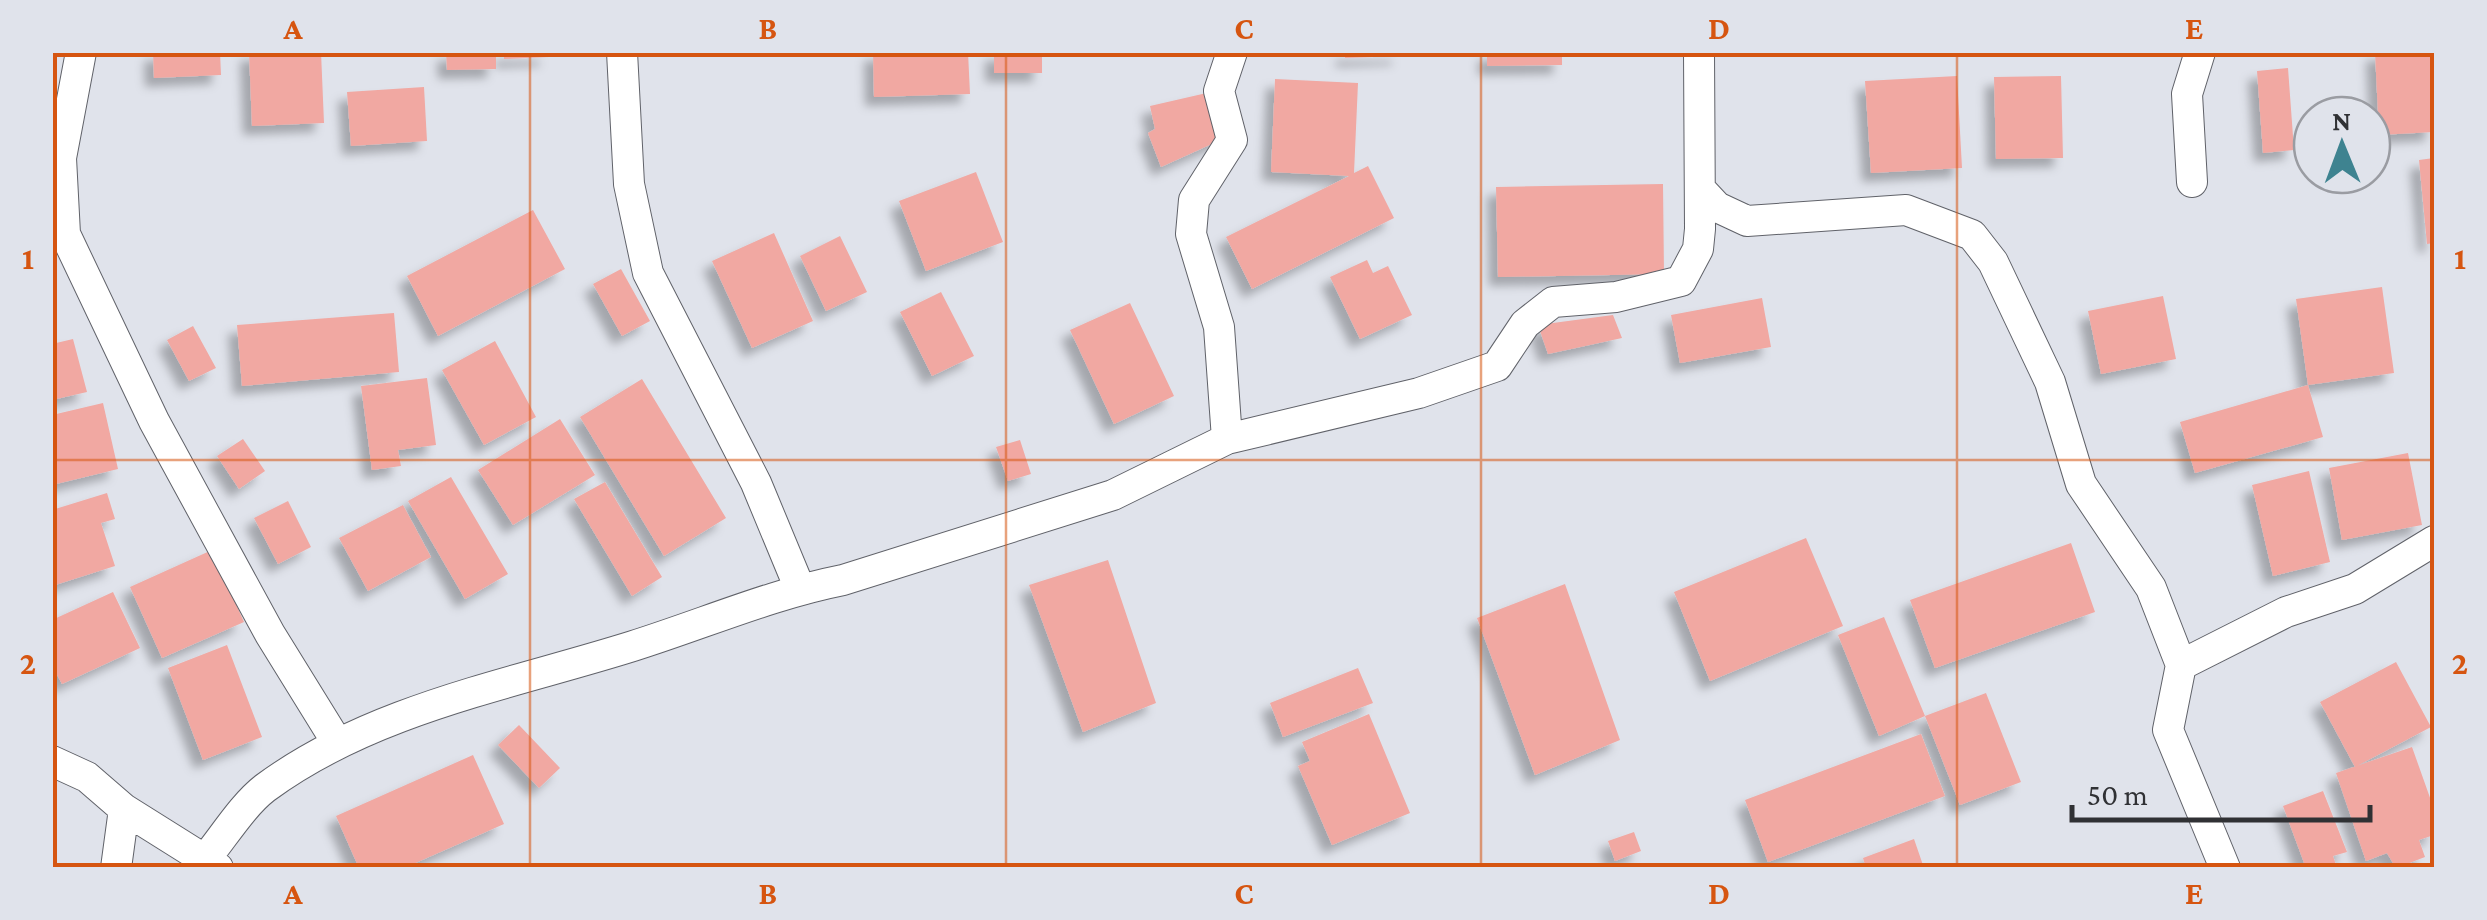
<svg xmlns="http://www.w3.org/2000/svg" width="2487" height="920" viewBox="0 0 2487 920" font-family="'Crimson Pro',serif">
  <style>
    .building { fill: #f1a8a2; filter: url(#shadow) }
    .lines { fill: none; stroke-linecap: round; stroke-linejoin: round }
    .street-casing { stroke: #606269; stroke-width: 32 }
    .street { stroke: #fff; stroke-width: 30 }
    .grid { fill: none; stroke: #d65510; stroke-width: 2.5; stroke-opacity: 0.55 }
    .neatline { fill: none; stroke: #d65510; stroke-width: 4 }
    .grid-label { font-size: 32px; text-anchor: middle; font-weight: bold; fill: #d65510 }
  </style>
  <defs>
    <filter id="shadow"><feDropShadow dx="-9" dy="9" stdDeviation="5" flood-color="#0004"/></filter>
  </defs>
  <rect width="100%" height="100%" fill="#e0e3eb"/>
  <!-- building -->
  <path class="building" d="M153,52H220L221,75L154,78Z
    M249,52H321L324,123L252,126Z
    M446,52H496V69L447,70Z
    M504,52H548L549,57L504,59Z
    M873,52H968L970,94L874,97Z
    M994,52H1042V73H994Z
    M1344,52H1401V56L1345,58Z
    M1487,52H1562V65L1487,66Z
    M2375,52H2434V132L2379,135Z
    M2288,68L2294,150L2263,153L2257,71Z
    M1957,76L1962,168L1871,173L1865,81Z
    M2061,76L2063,158L1996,159L1994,77Z
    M1275,79L1358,83L1354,173L1368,166L1394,218L1252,289L1226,237L1349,176L1271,172Z
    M424,87L427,141L351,146L347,92Z
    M1211,92L1225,138L1161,167L1148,133L1155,129L1150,106Z
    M2434,158V243L2427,244L2419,160Z
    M976,172L1003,242L926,271L899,201Z
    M1663,184L1664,274L1498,277L1496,187Z
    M533,210L565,269L438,336L407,276Z
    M774,233L813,321L752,348L712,261Z
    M840,236L867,292L826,311L800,256Z
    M1367,260L1373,273L1388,266L1412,315L1360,339L1330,277Z
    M621,269L650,321L622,336L593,284Z
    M2382,287L2394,373L2308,385L2296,299Z
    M941,292L974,356L932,376L900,312Z
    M2163,296L2176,359L2101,374L2088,311Z
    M1762,298L1771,347L1680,363L1671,315Z
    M1130,303L1174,396L1114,424L1070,330Z
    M394,313L399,372L242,386L237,325Z
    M1613,315L1622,338L1548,354L1538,325Z
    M193,326L216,368L189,381L167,340Z
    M73,339L87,392L52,400V344Z
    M495,341L536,417L484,445L442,370Z
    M427,378L436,445L398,450L401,466L372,470L361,386Z
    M642,379L726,518L664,556L580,417Z
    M2308,385L2323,437L2195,473L2180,422Z
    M103,403L118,469L52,485V415Z
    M560,419L595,475L513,525L478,470Z
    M243,439L265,471L239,489L217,456Z
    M1020,440L1031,474L1008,481L996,447Z
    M2408,453L2422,525L2342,540L2329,468Z
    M2309,471L2330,562L2273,576L2252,485Z
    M451,477L508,574L465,599L408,501Z
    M605,482L662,577L632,596L574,499Z
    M107,493L115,519L101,523L115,566L52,586V510Z
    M288,501L311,547L278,564L254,518Z
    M403,505L431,557L368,591L339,538Z
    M1806,538L1843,626L1710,681L1674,592Z
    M2071,543L2095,612L1935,668L1910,600Z
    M212,550L244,622L162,658L130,587Z
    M1108,560L1156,703L1083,732L1029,585Z
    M1565,584L1620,740L1535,775L1477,618Z
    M113,592L140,648L62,684L52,665V620Z
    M1884,617L1925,716L1879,736L1838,635Z
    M227,645L262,737L203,760L168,668Z
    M2396,662L2431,727L2355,767L2320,702Z
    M1358,668L1373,703L1283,737L1270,703Z
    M1986,693L2021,782L1960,805L1925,716Z
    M1369,714L1410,813L1332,845L1298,766L1310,761L1302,742Z
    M519,725L560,768L539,788L498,745Z
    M1921,734L1945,796L1768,862L1745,800Z
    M2412,747L2434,809V835L2419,840L2425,857L2396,868L2387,853L2366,861L2336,773Z
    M473,755L504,824L404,868H359L336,816Z
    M2323,791L2347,852L2333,856L2337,868H2306L2283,806Z
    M1634,832L1641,851L1615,861L1608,841Z
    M1914,839L1924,868H1866L1863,858Z"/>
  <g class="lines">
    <!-- street casing -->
    <g class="street-casing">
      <path id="street" d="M81,52L61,158L65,234L154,421L270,634L338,744
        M622,52L629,184L648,273L756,483L800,589
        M2192,182L2187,94L2200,52
        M1702,191L1717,207L1747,221L1906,210L1972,235L1993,262L2050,382L2081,484L2151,588L2181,665L2168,730L2225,868
        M1227,439L1219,327L1191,234L1194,200L1232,140L1219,91L1232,52
        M2181,665L2286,612L2355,589L2434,541
        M52,761L87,777L124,809L218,868
        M206,858C224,836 243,805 265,788C372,709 509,685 633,646C703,624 772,594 843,580L1113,495L1227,439L1419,393L1497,366L1525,324L1553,302L1616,297L1681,281L1698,249L1700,229L1699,52
        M116,868L124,809"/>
    </g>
    <!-- street -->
    <use href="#street" class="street"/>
  </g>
  <!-- grid -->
  <path class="grid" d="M530,52V868M1006,52V868M1481,52V868M1957,52V868M52,460H2434"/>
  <!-- border -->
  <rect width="2487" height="920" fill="none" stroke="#e0e3eb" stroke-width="110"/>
  <!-- north arrow -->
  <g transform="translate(2342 145) rotate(359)"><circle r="48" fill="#e0e3eb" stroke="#9a9ca2" stroke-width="2.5"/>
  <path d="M0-8L18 38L0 25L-18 38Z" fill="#3e8390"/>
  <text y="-15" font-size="28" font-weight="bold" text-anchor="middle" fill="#303134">N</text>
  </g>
  <!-- scale -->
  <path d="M2072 805v15h298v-15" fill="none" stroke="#303134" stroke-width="5"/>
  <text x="2087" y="805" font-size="30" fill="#303134" stroke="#e0e3eb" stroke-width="8" paint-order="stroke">50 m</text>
  <rect x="55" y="55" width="2377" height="810" class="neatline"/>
  <g class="grid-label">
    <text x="293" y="39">A</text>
    <text x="768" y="39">B</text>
    <text x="1244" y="39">C</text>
    <text x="1719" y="39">D</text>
    <text x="2194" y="39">E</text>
    <text x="28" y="269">1</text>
    <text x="2460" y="269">1</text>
    <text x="28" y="674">2</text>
    <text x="2460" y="674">2</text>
    <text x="293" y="904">A</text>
    <text x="768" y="904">B</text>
    <text x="1244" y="904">C</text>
    <text x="1719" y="904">D</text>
    <text x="2194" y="904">E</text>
  </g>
</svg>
